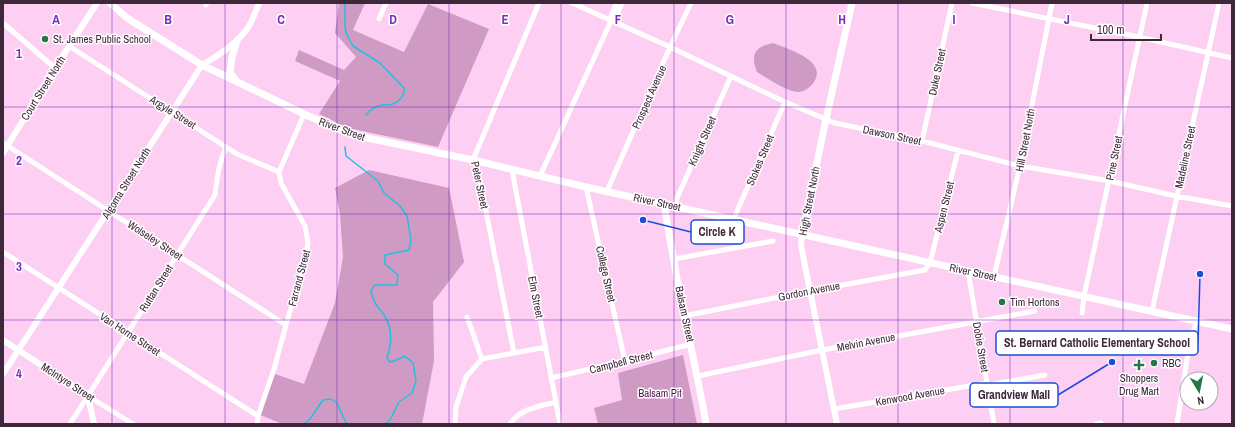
<svg xmlns="http://www.w3.org/2000/svg" width="1235" height="427" viewBox="0 0 1235 427" font-family="'Archivo Narrow',sans-serif">
  <style>
    .green { fill: #cf9ac4 }
    .lines { fill: none; stroke-linecap: round; stroke-linejoin: round }
    .stream { stroke: #22c1de; stroke-width: 1.5 }
    .minor { stroke: #fff; stroke-width: 5 }
    .tertiary { stroke: #fff; stroke-width: 6 }
    .secondary { stroke: #fff; stroke-width: 7 }
    .grid { fill: none; stroke: #7b2cbf; stroke-width: 1; stroke-opacity: 0.55 }
    .poi-dot { fill: #257748; stroke: #fff; stroke-width: 1.5 }
    .labels { text-anchor: middle; stroke-width: 3; stroke-linejoin: round; paint-order: stroke }
    .poi-label { font-size: 11px; fill: #3d2839; stroke: #fff; text-anchor: start }
    .street-label { font-size: 11px; fill: #3d2839; stroke: #fff }
    .park-label { font-size: 11px; fill: #591350; stroke: #fff }
    .grid-label { font-size: 13px; text-anchor: middle; font-weight: bold; fill: #7b2cbf; stroke: #fff; stroke-width: 3; stroke-linejoin: round; paint-order: stroke }
    .leader { fill: none; stroke: #1d4ed8; stroke-width: 1.5 }
    .callout-dot { fill: #1d4ed8; stroke: #fff; stroke-width: 1.5 }
    .callout { fill: #fff; stroke: #1d4ed8; stroke-width: 1.5 }
    .callout-label { font-size: 12px; text-anchor: middle; font-weight: bold; fill: #3d2839 }
  </style>
  <rect width="100%" height="100%" fill="#fdcff3"/>
  <!-- green -->
  <path class="green" d="M339,3H365L353,30L404,52L428,4L489,29L438,147L348,128L319,114L340,81L295,61L299,50L344,70L356,57L335,33Z
    M773,43C787,49 828,60 814,82C811,87 804,92 798,92C787,92 767,78 757,72C750,54 755,47 773,43Z
    M369,170L449,188L464,262L433,302L434,361L422,424H283L260,415L275,374L304,384L335,303L343,257L340,214L335,188Z
    M683,355L697,424H598L594,408L622,400L618,373Z"/>
  <g class="lines">
    <!-- stream -->
    <path class="stream" d="M345,3V27L347,35L353,46L380,63L404,88C405,97 397,104 388,105C386,105 385,104 382,105C376,106 370,110 366,115
      M345,147L346,156L378,181L384,193L400,206L407,216L411,240L409,250L385,255V264L398,275L397,285H375L371,290C373,303 376,304 384,315C393,328 392,343 387,358L390,362C396,361 400,358 405,356L413,363L416,381L412,393L399,402L390,420L385,424
      M304,424L310,419L323,400L331,399L337,403L346,423L348,424"/>
    <!-- minor -->
    <path class="minor" d="M572,3L670,47L785,102L835,123L922,141L1020,166L1110,181L1176,196L1232,206
      M972,3L1139,37L1232,58
      M206,5L207,3
      M379,19L386,3
      M611,21L615,19L622,3
      M3,23L55,68
      M69,46L226,147L237,154L279,172
      M922,141L952,3
      M3,143L286,325
      M512,170L560,424
      M540,176L611,21V17L616,3
      M586,187L625,361
      M607,191L670,47L691,3
      M674,205L731,76
      M734,218L785,102
      M3,252L258,416
      M674,259L773,241
      M968,271L994,424
      M994,276L1020,166L1052,3
      M1152,311L1219,3
      M1082,313L1084,296L1147,3
      M684,316L810,291L925,270L930,263L958,151
      M467,317L482,359
      M514,353L478,171L473,160L539,3
      M698,376L822,350L1035,311
      M551,378L625,361L691,344
      M988,385L1045,375
      M88,396L133,424
      M834,409L987,383
      M70,424L215,195C217,177 219,163 226,147
      M257,424L258,416L274,369L286,325L305,260L308,243L305,226L281,183L279,172L304,114
      M455,424L456,407L466,377L482,359L546,347
      M510,424C519,409 540,406 556,402
      M1096,424L1101,423
      M1177,424L1187,359L1196,321"/>
    <!-- tertiary -->
    <path class="tertiary" d="M3,153L55,68L97,3
      M802,234L801,244L805,266L837,424
      M3,340L88,396L94,424
      M3,374L202,65C219,55 238,43 249,26C253,19 256,11 259,3"/>
    <!-- secondary -->
    <path class="secondary" d="M110,3L127,18L202,65L304,114L336,128L358,136L473,160L586,187L1232,329
      M237,82L230,72L232,57L237,41
      M666,204L665,210C671,245 677,281 684,316C692,352 700,387 706,424
      M802,234L826,119L852,3"/>
  </g>
  <!-- grid -->
  <path class="grid" d="M112,3V424M225,3V424M337,3V424M449,3V424M561,3V424M674,3V424M786,3V424M898,3V424M1010,3V424M1123,3V424M3,107H1232M3,214H1232M3,320H1232"/>
  <!-- markers -->
  <g class="poi-dot">
    <circle cx="45" cy="39" r="4"/>
    <circle cx="1002" cy="302" r="4"/>
    <circle cx="1154" cy="363" r="4"/>
    <path d="M1137 359h4v4h4v4h-4v4h-4v-4h-4v-4h4z"/>
  </g>
  <g class="labels">
    <!-- poi labels -->
    <g class="poi-label">
      <text x="53" y="43">St. James Public School</text>
      <text x="1010" y="306">Tim Hortons</text>
      <text x="1162" y="367">RBC</text>
      <text x="1139" y="382" text-anchor="middle">Shoppers<tspan x="1139" dy="13">Drug Mart</tspan></text>
    </g>
    <!-- street labels -->
    <g class="street-label">
      <text transform="translate(937 72) rotate(-78)" y="4">Duke Street</text>
      <text transform="translate(43 88) rotate(-58)" y="4">Court Street North</text>
      <text transform="translate(649 97) rotate(-66)" y="4">Prospect Avenue</text>
      <text transform="translate(173 112) rotate(32)" y="4">Argyle Street</text>
      <text transform="translate(342 129) rotate(20)" y="4">River Street</text>
      <text transform="translate(892 135) rotate(12)" y="4">Dawson Street</text>
      <text transform="translate(1025 140) rotate(-79)" y="4">Hill Street North</text>
      <text transform="translate(702 141) rotate(-66)" y="4">Knight Street</text>
      <text transform="translate(1185 157) rotate(-78)" y="4">Madeline Street</text>
      <text transform="translate(1114 158) rotate(-78)" y="4">Pine Street</text>
      <text transform="translate(760 160) rotate(-67)" y="4">Stokes Street</text>
      <text transform="translate(126 183) rotate(-58)" y="4">Algoma Street North</text>
      <text transform="translate(480 185) rotate(78)" y="4">Peter Street</text>
      <text transform="translate(809 201) rotate(-79)" y="4">High Street North</text>
      <text transform="translate(657 202) rotate(12)" y="4">River Street</text>
      <text transform="translate(944 207) rotate(-76)" y="4">Aspen Street</text>
      <text transform="translate(155 240) rotate(33)" y="4">Wolseley Street</text>
      <text transform="translate(973 272) rotate(12)" y="4">River Street</text>
      <text transform="translate(606 274) rotate(77)" y="4">College Street</text>
      <text transform="translate(299 278) rotate(-75)" y="4">Farrand Street</text>
      <text transform="translate(156 288) rotate(-58)" y="4">Ruttan Street</text>
      <text transform="translate(809 291) rotate(-11)" y="4">Gordon Avenue</text>
      <text transform="translate(536 297) rotate(79)" y="4">Elm Street</text>
      <text transform="translate(685 314) rotate(78)" y="4">Balsam Street</text>
      <text transform="translate(130 334) rotate(33)" y="4">Van Horne Street</text>
      <text transform="translate(866 342) rotate(-11)" y="4">Melvin Avenue</text>
      <text transform="translate(981 347) rotate(80)" y="4">Dobie Street</text>
      <text transform="translate(621 362) rotate(-14)" y="4">Campbell Street</text>
      <text transform="translate(68 382) rotate(33)" y="4">McIntyre Street</text>
      <text transform="translate(910 396) rotate(-10)" y="4">Kenwood Avenue</text>
    </g>
    <!-- park labels -->
    <g class="park-label">
      <text x="660" y="397">Balsam Pit</text>
    </g>
  </g>
  <g class="grid-label">
    <text x="56" y="24">A</text>
    <text x="168" y="24">B</text>
    <text x="281" y="24">C</text>
    <text x="393" y="24">D</text>
    <text x="505" y="24">E</text>
    <text x="618" y="24">F</text>
    <text x="730" y="24">G</text>
    <text x="842" y="24">H</text>
    <text x="954" y="24">I</text>
    <text x="1067" y="24">J</text>
    <text x="19" y="58">1</text>
    <text x="19" y="165">2</text>
    <text x="19" y="271">3</text>
    <text x="19" y="378">4</text>
  </g>
  <!-- callouts -->
  <path class="leader" d="M643 220L691 232M1200 274L1198 343M1112 362L1058 395"/>
  <g class="callout-dot">
    <circle cx="643" cy="220" r="4"/>
    <circle cx="1200" cy="274" r="4"/>
    <circle cx="1112" cy="362" r="4"/>
  </g>
  <g class="callout">
    <rect x="691" y="220" width="53" height="24" rx="4"/>
    <rect x="996" y="331" width="202" height="24" rx="4"/>
    <rect x="970" y="383" width="88" height="24" rx="4"/>
  </g>
  <g class="callout-label">
    <text x="717" y="236">Circle K</text>
    <text x="1097" y="347">St. Bernard Catholic Elementary School</text>
    <text x="1014" y="399">Grandview Mall</text>
  </g>
  <!-- border -->
  <rect width="1235" height="427" fill="none" stroke="#3d2839" stroke-width="8"/>
  <!-- north arrow -->
  <g transform="translate(1199 391) rotate(170)"><circle r="19" fill="#ffffff" stroke="#b1a9b0"/>
  <path d="M0-3L7 15L0 10L-7 15Z" fill="#257748"/>
  <text y="-6" font-size="11" font-weight="bold" text-anchor="middle" fill="#3d2839">N</text>
  </g>
  <!-- scale -->
  <path d="M1091 34v6h70v-6" fill="none" stroke="#3d2839" stroke-width="2"/>
  <text x="1097" y="34" font-size="12" fill="#3d2839" stroke="#ffffff" stroke-width="3" paint-order="stroke">100 m</text>
</svg>
